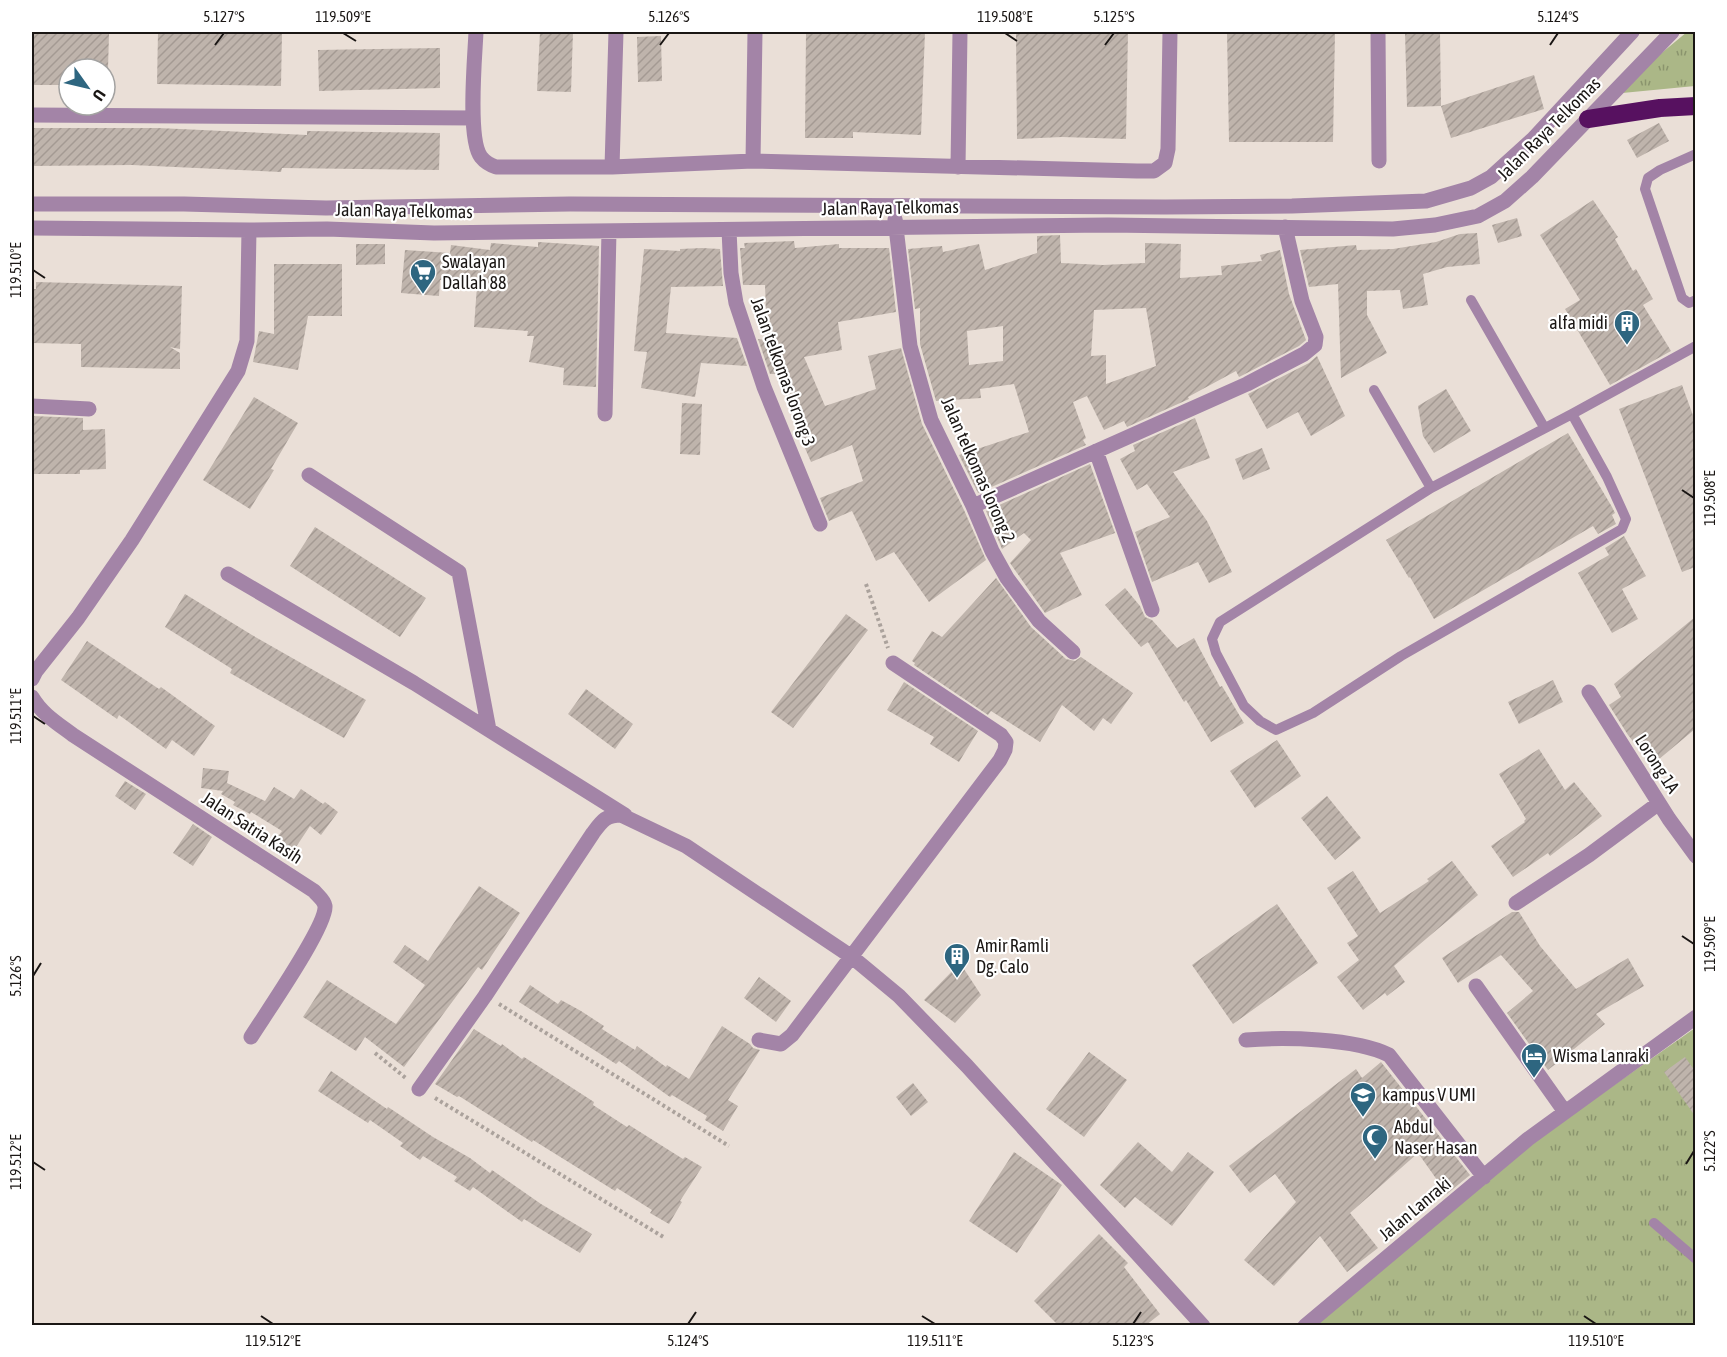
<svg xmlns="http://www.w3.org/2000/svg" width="1727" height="1357" viewBox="0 0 1727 1357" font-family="'Asap Condensed',sans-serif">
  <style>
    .grass { fill: url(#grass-tufts) }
    .building { fill: url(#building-hatch); fill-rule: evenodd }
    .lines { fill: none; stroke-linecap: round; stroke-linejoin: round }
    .path { stroke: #aba29c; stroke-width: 4; stroke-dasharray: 3 3; stroke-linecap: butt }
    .lane { stroke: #a384a7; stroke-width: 10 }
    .street { stroke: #a384a7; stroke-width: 15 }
    .highway { stroke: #571160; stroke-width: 18 }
    .ticks { fill: none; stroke: #1a1614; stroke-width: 2 }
    .labels { text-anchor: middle; stroke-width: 4.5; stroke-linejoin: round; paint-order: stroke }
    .street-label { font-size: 18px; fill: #1a1614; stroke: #fff }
    .poi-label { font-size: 18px; fill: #1a1614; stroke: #fff; text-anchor: start }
    .neatline { fill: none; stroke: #1a1614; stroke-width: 2 }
    .ticks-label { font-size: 15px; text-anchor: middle; fill: #1a1614 }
  </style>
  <defs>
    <pattern id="grass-tufts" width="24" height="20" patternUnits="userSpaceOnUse" patternTransform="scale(1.5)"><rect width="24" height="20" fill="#abb787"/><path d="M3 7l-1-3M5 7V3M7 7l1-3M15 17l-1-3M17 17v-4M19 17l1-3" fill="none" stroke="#8a946d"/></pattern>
    <pattern id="building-hatch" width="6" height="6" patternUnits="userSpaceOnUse" patternTransform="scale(1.5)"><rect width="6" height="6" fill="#bfb4ac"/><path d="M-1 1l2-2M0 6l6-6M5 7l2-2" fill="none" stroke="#a49a93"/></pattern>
  </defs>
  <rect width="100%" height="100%" fill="#eadfd7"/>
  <!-- grass -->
  <path class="grass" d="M1687,32H1695L1696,35L1695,86L1612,94Z
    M1695,1028V1325L1297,1326L1492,1171Z"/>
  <!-- building -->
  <path class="building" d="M158,32L282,33L281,86L157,84Z
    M540,32H573L571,92L537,91Z
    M806,32H925L921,135L853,132V138H805Z
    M1016,32H1128L1126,139L1062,137L1017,139Z
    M1227,32H1335L1333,142H1229Z
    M1405,32H1440L1441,106L1407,107Z
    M32,33L109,34L108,69H69V85H32Z
    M661,36L662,81L638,82L637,37Z
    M440,48V88L319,91L318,50Z
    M1534,75L1544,109L1451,138L1441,106Z
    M1659,123L1669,141L1637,158L1627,140Z
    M32,128H158L307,135V131L440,133L439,170L282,168L281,172L132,165L32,166Z
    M1593,200L1618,237L1615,239L1633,271L1636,269L1653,299L1643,305L1671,351L1610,385L1565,309L1580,300L1540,235Z
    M1517,218L1522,236L1498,243L1492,225Z
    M1477,233L1480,264L1447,267L1423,274L1428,305L1403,309L1400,290L1367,291V315L1387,353L1341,378L1338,284L1309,287L1300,250L1356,245L1357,250L1393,249L1436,242L1460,234Z
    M1060,235L1061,263L1103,265L1145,263V243L1181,244L1180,278L1222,275L1221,266L1262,261L1260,255L1280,250L1289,294L1306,340L1299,346L1243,375L1239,377L1236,371L1188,397L1189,399L1127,427L1124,421L1104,430L1087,396L1073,402L1086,438L1083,440L1086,445L978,493L959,455L1029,432L1014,384L980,389L981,398L936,401L920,344V308L915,309L908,249L942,246L943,252L979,244L985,270L1037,253V236ZM1146,308L1156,366L1106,384V355L1091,356L1094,310ZM1003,326V361L969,365L967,331Z
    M794,241L795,248L839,244V248H889L896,312L838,322L842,350L804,357L825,406L876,389L868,356L901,348L922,424L964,510L986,560L929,602L894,552L876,561L852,511L829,521L820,498L863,481L852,445L811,462L798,432L801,431L777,374H770L758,339L767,340L765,285H743L740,248H745L744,243Z
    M538,242L599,246L596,387L563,385L564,368L529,362L534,336H527L528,331L474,327L477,286L440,280L439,296L401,293L405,250L450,253L451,245L490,250L491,243L538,247Z
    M356,244H385V264L356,265Z
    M702,248L720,249L723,286L671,287L666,333L737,338L747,366L701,363L695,397L641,388L647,352L634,351L644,249L680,251V249Z
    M274,264H342V316H308L298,370L253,362L259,331L274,334Z
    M36,282L182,286L180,349L170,347L180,353V369L81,367V344L32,343V289H36Z
    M1317,356L1345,416L1311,436L1298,412L1267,429L1248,394L1309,363Z
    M1682,385L1695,421V567L1682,572L1619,409Z
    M1446,389L1471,431L1434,453L1423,436L1418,406Z
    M254,397L298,423L271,469L274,470L250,509L203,480Z
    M682,403L702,404L700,455L680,454Z
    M32,416L83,418V430L105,429L106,469L80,470V474H32Z
    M1195,418L1210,458L1173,472L1207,521L1232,572L1209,583L1198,562L1152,582L1135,532L1170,517L1147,484L1137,490L1120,459L1135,451L1133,445Z
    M1568,433L1612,507L1615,513L1612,515L1616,524L1598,534L1593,526L1434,619L1410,577L1409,578L1386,540Z
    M1262,448L1270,469L1243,480L1235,459Z
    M1090,464L1115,533L1060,553L1082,595L1045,613L1010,563L1031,540L1024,533L1002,549L986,511Z
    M315,527L426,598L400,637L290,566Z
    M1624,536L1646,576L1622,589L1638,619L1612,633L1578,573L1609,555L1605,548Z
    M996,578L1031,627L1066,659L1075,661L1081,657L1133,693L1111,724L1103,718L1094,731L1062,705L1040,742L991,711L988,715L914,665L915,663L912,661L932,631L942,637Z
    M1125,588L1140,606L1145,617L1152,620L1177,648L1194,638L1220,687L1222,686L1244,723L1211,742L1186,700L1184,702L1148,642L1141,647L1105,605Z
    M185,594L252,635L366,700L344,738L230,673L232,669L165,627Z
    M846,614L868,630L793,728L771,712Z
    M1695,617V729L1652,765L1628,735L1609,705L1621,697L1614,684Z
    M87,641L159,689L161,687L215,726L194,756L172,740L166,749L119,715L117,719L61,680Z
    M1553,680L1563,702L1519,724L1508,702Z
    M904,682L978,731L959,762L930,744L934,737L887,710Z
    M586,689L633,724L615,749L568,714Z
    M1277,740L1301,776L1255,808L1230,771Z
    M1539,749L1565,790L1574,782L1602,816L1550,856L1548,853L1513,877L1491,846L1525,822L1524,821L1526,819L1499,774Z
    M203,768L229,771L227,783L265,801L274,787L294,799L301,789L323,804L325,802L338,812L321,835L310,826L292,853L274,841L282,831L251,812L250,814L233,805L235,802L221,794L223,791L201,788Z
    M125,781L146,794L135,810L115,796Z
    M1327,796L1361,838L1335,860L1301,818Z
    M193,824L212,837L193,866L173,853Z
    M1452,861L1478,895L1394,966L1405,982L1387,996L1385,993L1363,1010L1337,977L1359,960L1347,943L1358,936L1327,888L1353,871L1380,913L1429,881L1427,879Z
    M479,886L520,913L482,970L478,967L404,1067L365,1037L356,1051L303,1017L327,980L396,1024L425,985L393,962L405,945L428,961Z
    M1277,904L1318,963L1233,1024L1192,965Z
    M1512,912H1519L1540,946L1576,989L1628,958L1644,986L1596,1014L1605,1024L1548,1070L1507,1013L1533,991L1501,955L1458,983L1442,958Z
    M960,963L981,995L955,1023L924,1000Z
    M759,977L791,1001L776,1022L744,998Z
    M530,985L558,1004L561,1000L581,1011L604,1026L602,1029L635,1050L637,1046L666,1067L667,1065L689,1079L722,1026L750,1044L753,1048L760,1050L728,1100L738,1106L723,1131L705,1120L707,1116L672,1095L670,1097L619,1061L616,1064L519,1002Z
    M474,1029L501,1046L502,1044L522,1059L524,1057L577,1091L594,1102L593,1105L627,1127L629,1125L683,1159L685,1157L702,1167L680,1201L682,1202L669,1224L650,1213L652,1210L617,1188L615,1191L533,1140L532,1142L459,1096L457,1097L435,1084Z
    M1089,1052L1127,1080L1084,1137L1046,1109Z
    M1685,1057L1695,1071V1116L1664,1072Z
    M1381,1062L1470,1175L1447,1194L1418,1153L1350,1213L1378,1248L1347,1272L1320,1236L1274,1286L1244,1260L1296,1202L1275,1174L1250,1193L1229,1166L1356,1069L1362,1078Z
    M331,1071L387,1109L388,1107L433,1137L470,1158L490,1173L492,1170L541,1204L592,1234L580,1253L524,1219L522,1222L473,1187L470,1191L454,1181L457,1177L423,1156L420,1160L400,1146L403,1143L370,1120L368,1123L318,1091Z
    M913,1083L928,1102L911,1116L896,1097Z
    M1138,1142L1172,1172L1188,1152L1214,1172L1172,1226L1135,1197L1125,1208L1100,1185Z
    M1014,1152L1062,1185L1017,1253L969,1221Z
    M1099,1234L1128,1263L1124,1267L1160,1314L1145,1326H1059L1034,1301Z"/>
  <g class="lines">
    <!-- path -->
    <path class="path" d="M866,584L888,648
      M499,1004L729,1146
      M375,1053L407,1079
      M435,1098L665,1238"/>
    <!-- lane -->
    <path class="lane" d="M1696,154L1660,170L1648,178L1645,189L1682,298L1689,303L1696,300
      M1471,300L1544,427
      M1374,390L1431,488
      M1572,414L1607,477L1622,510L1626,519L1622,529L1401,656L1313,713L1276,730L1260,721L1244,706L1216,653L1212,639L1220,622L1431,488L1572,414L1696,346
      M1654,1223L1696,1259"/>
    <!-- street -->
    <path class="street" d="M476,32C475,56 467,139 481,157C485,162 490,165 496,167H612L753,161L1137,171H1154L1165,163L1168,149L1170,32
      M1378,32L1379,161
      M32,115L473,118
      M753,161L755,32
      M612,167L616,32
      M958,167L960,32
      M32,204H184L326,208L570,204L1165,207L1292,206L1426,201L1471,188L1491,177L1533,139L1632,32
      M895,219L910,346L931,420L973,506L992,551L1007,578L1039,621L1073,652
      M32,228L249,230L327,229L434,233L1108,225L1393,229L1435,225L1478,216L1505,201L1532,177L1672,32
      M729,230L731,273L736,303L764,387L820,524
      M32,406L89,409
      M605,414L609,231
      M1096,451L1152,610
      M309,475L459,572L489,730
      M973,506L1247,384L1304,354L1315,345L1316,337L1302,301L1285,227
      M228,574L414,683L625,815
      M32,679L36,671L78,618L132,540L238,371L247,341L249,230
      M1589,692L1669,819L1696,856
      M32,697C42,714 57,723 73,735L314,891C318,896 324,900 325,906C327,926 264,1016 251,1037
      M1516,903L1589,855L1659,803
      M1476,986L1565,1112
      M759,1040L781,1044L792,1035L1000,760L1005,750L1006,742L1001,735L893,663
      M1246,1040C1284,1037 1355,1038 1389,1055L1484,1177
      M419,1089L485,996L593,833C602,821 606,815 621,815L686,846L852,957L899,996L967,1066L1203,1326
      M1305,1326L1528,1139L1696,1017"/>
    <!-- highway -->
    <path class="highway" d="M1588,119L1660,108L1696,106"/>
  </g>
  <!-- ticks -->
  <path class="ticks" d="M343,33L356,41M1005,33L1017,41M215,45L224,33M660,45L669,33M1105,45L1114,33M1550,45L1558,33M33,270L45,278M1682,490L1694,498M33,716L45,724M1682,936L1694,944M33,976L41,963M33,1162L45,1170M1686,1164L1694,1151M261,1316L273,1324M922,1316L935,1324M1584,1316L1596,1324M688,1324L696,1312M1133,1324L1141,1312"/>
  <!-- icons -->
  <defs>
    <g id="supermarket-pin" transform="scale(1.35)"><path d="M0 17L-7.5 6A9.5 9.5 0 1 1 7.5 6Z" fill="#2e6680" stroke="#fff"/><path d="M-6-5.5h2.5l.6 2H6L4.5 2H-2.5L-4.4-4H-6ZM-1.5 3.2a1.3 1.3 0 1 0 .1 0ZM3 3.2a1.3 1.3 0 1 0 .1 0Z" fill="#fff"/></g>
    <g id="building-pin" transform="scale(1.35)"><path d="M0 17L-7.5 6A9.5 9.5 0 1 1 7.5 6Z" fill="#2e6680" stroke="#fff"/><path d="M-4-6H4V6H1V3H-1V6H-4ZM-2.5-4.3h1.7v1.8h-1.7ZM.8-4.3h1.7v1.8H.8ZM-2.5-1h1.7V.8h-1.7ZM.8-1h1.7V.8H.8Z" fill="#fff"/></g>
    <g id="hotel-pin" transform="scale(1.35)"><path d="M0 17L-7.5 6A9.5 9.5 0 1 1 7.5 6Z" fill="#2e6680" stroke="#fff"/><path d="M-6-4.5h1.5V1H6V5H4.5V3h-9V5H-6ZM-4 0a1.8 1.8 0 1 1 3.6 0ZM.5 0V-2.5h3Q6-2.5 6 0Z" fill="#fff"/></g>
    <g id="university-pin" transform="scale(1.35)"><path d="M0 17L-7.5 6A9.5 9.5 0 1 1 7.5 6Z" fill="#2e6680" stroke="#fff"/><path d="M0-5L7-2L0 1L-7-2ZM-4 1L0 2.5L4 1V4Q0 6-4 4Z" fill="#fff"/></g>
    <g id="mosque-pin" transform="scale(1.35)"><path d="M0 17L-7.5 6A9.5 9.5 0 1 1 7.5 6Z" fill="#2e6680" stroke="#fff"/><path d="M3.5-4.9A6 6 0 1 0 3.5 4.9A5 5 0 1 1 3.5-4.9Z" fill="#fff"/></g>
  </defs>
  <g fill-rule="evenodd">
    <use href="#supermarket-pin" x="423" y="272"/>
    <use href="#building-pin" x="1627" y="323"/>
    <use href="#building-pin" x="957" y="956"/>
    <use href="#hotel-pin" x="1534" y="1056"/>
    <use href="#university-pin" x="1363" y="1095"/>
    <use href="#mosque-pin" x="1375" y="1137"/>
  </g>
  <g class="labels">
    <!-- street labels -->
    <g class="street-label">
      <text transform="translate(1549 129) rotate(-45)" y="6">Jalan Raya Telkomas</text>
      <text transform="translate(890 208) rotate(-1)" y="6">Jalan Raya Telkomas</text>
      <text transform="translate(404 211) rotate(1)" y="6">Jalan Raya Telkomas</text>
      <text transform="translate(783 372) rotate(70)" y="6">Jalan telkomas lorong 3</text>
      <text transform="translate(978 470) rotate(66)" y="6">Jalan telkomas lorong 2</text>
      <text transform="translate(1657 764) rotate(57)" y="6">Lorong 1A</text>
      <text transform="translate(252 828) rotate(33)" y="6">Jalan Satria Kasih</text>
      <text transform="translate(1415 1209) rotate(-40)" y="6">Jalan Lanraki</text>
    </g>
    <!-- poi labels -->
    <g class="poi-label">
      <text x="442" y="268">Swalayan<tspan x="442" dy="21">Dallah 88</tspan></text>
      <text x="1608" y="329" text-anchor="end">alfa midi</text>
      <text x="976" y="952">Amir Ramli<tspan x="976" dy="21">Dg. Calo</tspan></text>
      <text x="1553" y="1062">Wisma Lanraki</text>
      <text x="1382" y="1101">kampus V UMI</text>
      <text x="1394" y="1133">Abdul<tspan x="1394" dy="21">Naser Hasan</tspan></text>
    </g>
  </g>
  <!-- border -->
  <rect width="1727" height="1357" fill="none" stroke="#ffffff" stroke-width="66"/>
  <!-- north arrow -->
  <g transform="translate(87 87) rotate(124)"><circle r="28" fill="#ffffff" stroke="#a3a2a1" stroke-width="1.5"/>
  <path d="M0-4.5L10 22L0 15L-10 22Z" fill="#2e6680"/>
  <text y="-9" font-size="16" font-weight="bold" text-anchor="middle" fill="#1a1614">U</text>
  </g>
  <rect x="33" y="33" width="1661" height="1291" class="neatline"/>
  <g class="ticks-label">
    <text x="224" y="22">5.127°S</text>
    <text x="343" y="22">119.509°E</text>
    <text x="669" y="22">5.126°S</text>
    <text x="1005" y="22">119.508°E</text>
    <text x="1114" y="22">5.125°S</text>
    <text x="1558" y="22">5.124°S</text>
    <text transform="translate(16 270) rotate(-90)" y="5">119.510°E</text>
    <text transform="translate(1710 498) rotate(-90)" y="5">119.508°E</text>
    <text transform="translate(16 716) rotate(-90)" y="5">119.511°E</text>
    <text transform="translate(1710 944) rotate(-90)" y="5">119.509°E</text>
    <text transform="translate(16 976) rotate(-90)" y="5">5.126°S</text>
    <text transform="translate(1710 1151) rotate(-90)" y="5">5.122°S</text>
    <text transform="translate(16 1162) rotate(-90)" y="5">119.512°E</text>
    <text x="273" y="1346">119.512°E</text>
    <text x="688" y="1346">5.124°S</text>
    <text x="935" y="1346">119.511°E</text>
    <text x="1133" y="1346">5.123°S</text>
    <text x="1596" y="1346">119.510°E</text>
  </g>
</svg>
